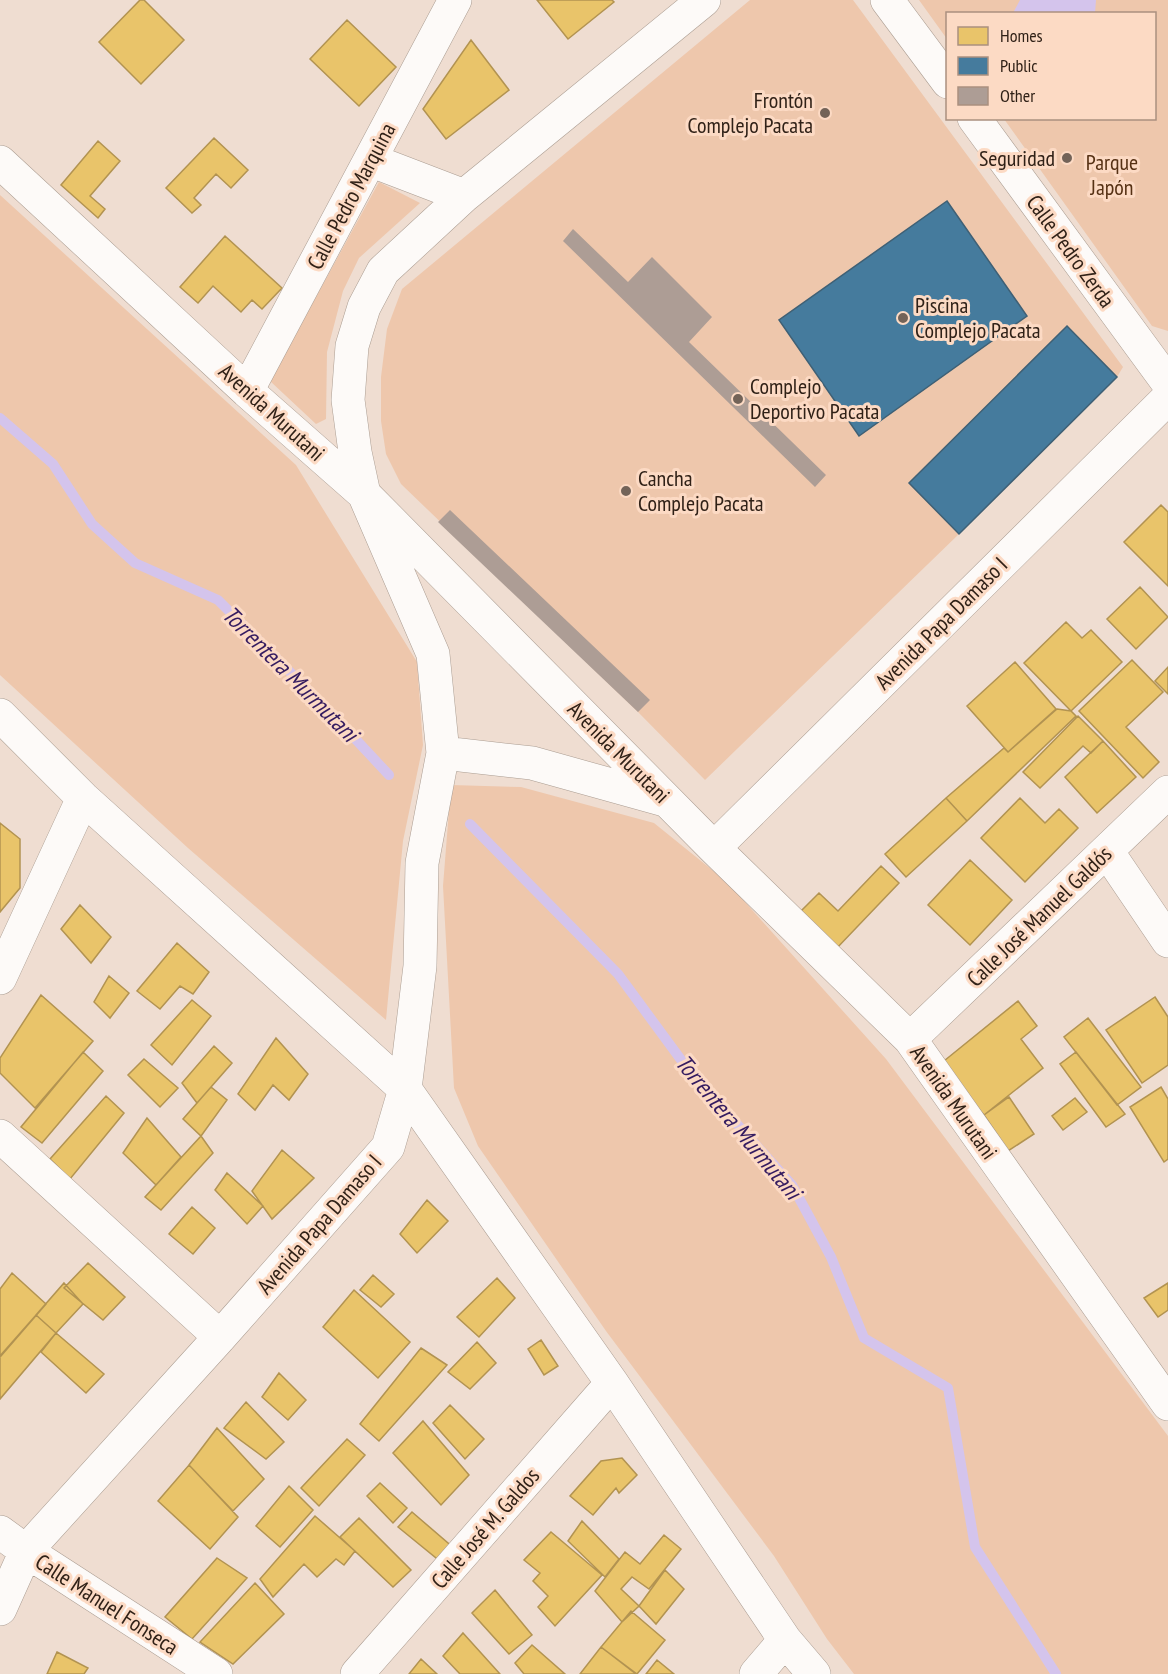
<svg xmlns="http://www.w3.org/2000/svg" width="1168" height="1674" viewBox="0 0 1168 1674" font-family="'PT Sans Narrow',sans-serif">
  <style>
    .green { fill: #eec7ac }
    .water { fill: #d4c4ec }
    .homes { fill: #e9c46a; stroke: #b29351; stroke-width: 1.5 }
    .public { fill: #457b9d; stroke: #3f6075; stroke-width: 1.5 }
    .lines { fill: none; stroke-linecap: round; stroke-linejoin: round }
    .stream { stroke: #d4c4ec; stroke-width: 10 }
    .building { fill: #ad9d95 }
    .minor-casing { stroke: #ab9d92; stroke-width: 34 }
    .minor { stroke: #fdfaf8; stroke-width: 33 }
    .poi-dot { fill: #736358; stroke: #fcdac4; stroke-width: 2 }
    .labels { text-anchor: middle; stroke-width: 6; stroke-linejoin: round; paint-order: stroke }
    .poi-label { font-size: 22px; fill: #302117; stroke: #fcdac4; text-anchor: start }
    .park-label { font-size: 22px; fill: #563114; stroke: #fcdac4 }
    .street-label { font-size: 22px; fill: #302117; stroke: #fcdac4 }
    .water-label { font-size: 24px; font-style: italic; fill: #351c60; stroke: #fcdac4 }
  </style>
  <rect width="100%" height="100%" fill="#efddd1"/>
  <!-- green -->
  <path class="green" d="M750,0H853L1123,367L1117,377L959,534L705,780L638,712L401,484L386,454L381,421V377L387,329L402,289Z
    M919,0H1168V331L1152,326L1004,119L1154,118V14H948L947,39Z
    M379,182L420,203L359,258L343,291L327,352L326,419L316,424L270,381Z
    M0,195L296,465L417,662L423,745L403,841L386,1020L188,848L0,675Z
    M451,785L521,787L654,823L727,882L886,1059L1168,1436V1674H854L827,1639L774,1556L606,1331L478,1146L454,1088L443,886Z"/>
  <!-- water -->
  <path class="water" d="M1020,0H1096L1095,13H1013Z"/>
  <!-- homes -->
  <path class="homes" d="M140,0H144L184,40L141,84L99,42Z
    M537,0H612L614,2L568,39Z
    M347,20L396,67L359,106L310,59Z
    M471,40L509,90L446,139L423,109Z
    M214,138L248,170L231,188L216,174L194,198L201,205L192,213L166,188Z
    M98,141L120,161L90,196L105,209L98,218L61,185Z
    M225,236L282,288L262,309L252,300L241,312L213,286L198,303L180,287Z
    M1161,505L1168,512V586L1124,542Z
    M1140,587L1168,617L1136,649L1107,619Z
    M1066,622L1082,638L1091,630L1122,662L1071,711L1024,663Z
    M1132,660L1163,692L1126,727L1159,762L1143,778L1079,711Z
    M1015,662L1056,709L1008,752L967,706Z
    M1168,667V694L1155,681Z
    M1057,709L1071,711L1076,716L967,821L946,798L1004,748L1008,752Z
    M1078,716L1103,741L1091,753L1083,746L1040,788L1023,772Z
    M1103,741L1136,777L1097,813L1065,777Z
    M946,798L967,821L906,877L885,854Z
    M1020,798L1045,823L1059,809L1078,828L1025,882L981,838Z
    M0,823L20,839V888L0,912Z
    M970,860L1012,900L970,945L928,905Z
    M881,866L899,883L836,949L799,913L819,893L838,911Z
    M80,905L111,937L91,963L61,929Z
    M177,943L209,972L193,994L180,986L160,1009L137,991Z
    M109,976L129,993L110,1018L94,1002Z
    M41,995L93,1041L35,1108L0,1073V1058Z
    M1155,997L1168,1017V1065L1142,1083L1106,1030Z
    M192,1000L211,1016L172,1065L151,1045Z
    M1018,1001L1037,1026L1021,1039L1043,1068L984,1115L939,1065Z
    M1088,1018L1141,1087L1117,1105L1064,1037Z
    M276,1038L308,1074L289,1100L273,1085L255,1110L238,1094Z
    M214,1046L232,1063L197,1103L182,1083Z
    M83,1052L103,1071L42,1143L21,1127Z
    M1076,1052L1125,1114L1106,1127L1060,1064Z
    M144,1059L178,1088L160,1107L128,1075Z
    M211,1087L227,1100L201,1136L183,1119Z
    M1161,1087L1168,1099V1159L1164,1162L1130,1107Z
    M106,1096L124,1113L70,1179L50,1159Z
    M1009,1097L1034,1134L1008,1151L984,1115Z
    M1075,1098L1087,1112L1063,1130L1052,1116Z
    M147,1118L181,1157L156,1185L123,1153Z
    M201,1136L213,1153L161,1210L145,1197Z
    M282,1150L314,1178L272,1219L252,1191Z
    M227,1173L263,1206L247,1224L215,1190Z
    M427,1200L448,1221L417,1253L400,1234Z
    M192,1207L215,1228L193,1254L169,1234Z
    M88,1263L125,1297L103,1320L64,1288Z
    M12,1273L46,1304L0,1357V1289Z
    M373,1275L394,1294L381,1307L360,1290Z
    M497,1278L515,1298L479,1337L457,1317Z
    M64,1283L83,1304L56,1333L36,1315Z
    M1168,1283V1310L1158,1317L1144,1298Z
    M354,1290L410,1342L378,1378L323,1327Z
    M36,1315L56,1333L0,1399V1356Z
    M56,1333L104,1374L86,1393L41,1352Z
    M541,1340L558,1366L544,1375L528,1349Z
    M477,1342L496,1363L470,1389L448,1372Z
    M421,1348L447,1365L379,1441L360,1424Z
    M279,1373L306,1400L288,1420L262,1397Z
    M246,1402L284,1442L266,1459L224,1428Z
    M450,1405L484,1439L465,1459L433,1423Z
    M423,1421L469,1475L441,1505L393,1453Z
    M217,1428L264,1479L233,1511L189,1465Z
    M347,1439L365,1455L319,1506L301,1488Z
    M622,1458L637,1475L619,1493L616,1488L593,1515L570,1496L601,1461Z
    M189,1465L238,1517L210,1549L158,1501Z
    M380,1483L407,1508L393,1523L367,1496Z
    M289,1486L313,1510L280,1547L256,1526Z
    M412,1512L455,1549L441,1562L398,1527Z
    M315,1516L355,1551L344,1565L336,1559L317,1577L304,1564L273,1597L260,1579Z
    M359,1518L411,1570L393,1587L340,1537Z
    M582,1521L619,1559L605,1577L568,1541Z
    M551,1532L602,1575L555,1626L538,1607L548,1596L533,1581L540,1573L524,1560Z
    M664,1535L681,1549L649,1589L632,1577L621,1589L639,1606L622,1622L595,1591L625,1552L640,1564Z
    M217,1558L247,1578L192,1639L165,1617Z
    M665,1570L684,1589L656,1624L639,1606Z
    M255,1583L284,1614L233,1664L200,1642Z
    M495,1590L532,1635L509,1654L472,1613Z
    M631,1611L665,1640L637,1674L601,1647Z
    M463,1633L500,1674H460L443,1656Z
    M532,1645L565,1674H524L515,1663Z
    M601,1647L636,1674H580Z
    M57,1652L88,1668L84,1674H47Z
    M421,1659L437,1674H409Z
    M657,1660L674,1674H646Z"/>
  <!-- public -->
  <path class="public" d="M947,201L1027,316L859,436L779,320Z
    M1067,326L1117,377L959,534L909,483Z"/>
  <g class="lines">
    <!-- stream -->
    <path class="stream" d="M0,418L53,464L92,524L135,563L218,600L332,714L389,775
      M470,824L618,974L690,1072L792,1185L831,1257L864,1338L948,1388L975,1547L1056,1674"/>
  </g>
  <!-- building -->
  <path class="building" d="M573,229L628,282L652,257L712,317L689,342L826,475L815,487L563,241Z
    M450,510L650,700L638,712L438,522Z"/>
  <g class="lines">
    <!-- minor casing -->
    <g class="minor-casing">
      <path id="minor" d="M887,0L948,82
        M974,118L1168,383
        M370,160L464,196
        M0,162L247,391L364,494L714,848L910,1039L1168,1404
        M247,391L455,0
        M0,715L83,798L405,1089L612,1383L785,1640L814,1674
        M665,800L532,763L443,753L433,654L364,494L355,452L348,400L352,346L364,307L383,271L464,196L704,0
        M714,848L1168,398
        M1107,851L1168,941
        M0,978L83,798
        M910,1039L1168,792
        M0,1136L220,1337
        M0,1532L26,1551L216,1674
        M0,1609L26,1551L220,1337L388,1147L405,1089L420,966L422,863L443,753
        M357,1674L612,1383
        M756,1674L785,1640"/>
    </g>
    <!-- minor -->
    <use href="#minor" class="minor"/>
  </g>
  <!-- markers -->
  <g class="poi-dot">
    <circle cx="825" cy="113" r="6"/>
    <circle cx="1067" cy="158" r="6"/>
    <circle cx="903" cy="318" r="6"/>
    <circle cx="738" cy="399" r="6"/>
    <circle cx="626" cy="491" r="6"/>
  </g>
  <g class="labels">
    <!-- poi labels -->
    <g class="poi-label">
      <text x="813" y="108" text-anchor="end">Frontón<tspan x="813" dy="25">Complejo Pacata</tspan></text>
      <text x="1055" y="166" text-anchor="end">Seguridad</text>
      <text x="915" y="313">Piscina<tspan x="915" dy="25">Complejo Pacata</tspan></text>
      <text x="750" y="394">Complejo<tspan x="750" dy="25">Deportivo Pacata</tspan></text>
      <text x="638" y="486">Cancha<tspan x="638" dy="25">Complejo Pacata</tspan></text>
    </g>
    <!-- park labels -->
    <g class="park-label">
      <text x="1112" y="170">Parque<tspan x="1112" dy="25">Japón</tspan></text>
    </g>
    <!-- street labels -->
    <g class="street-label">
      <text transform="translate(351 196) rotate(-62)" y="8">Calle Pedro Marquina</text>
      <text transform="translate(1071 251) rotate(54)" y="8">Calle Pedro Zerda</text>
      <text transform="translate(272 412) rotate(42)" y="8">Avenida Murutani</text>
      <text transform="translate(941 623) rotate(-45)" y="8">Avenida Papa Damaso I</text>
      <text transform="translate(619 752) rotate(45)" y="8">Avenida Murutani</text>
      <text transform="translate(1039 916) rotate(-44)" y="8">Calle José Manuel Galdós</text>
      <text transform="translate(954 1102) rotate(55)" y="8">Avenida Murutani</text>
      <text transform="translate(319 1224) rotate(-49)" y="8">Avenida Papa Damaso I</text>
      <text transform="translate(485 1528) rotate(-49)" y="8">Calle José M. Galdos</text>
      <text transform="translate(107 1604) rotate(33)" y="8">Calle Manuel Fonseca</text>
    </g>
    <!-- water labels -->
    <g class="water-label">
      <text transform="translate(290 674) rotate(45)" y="8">Torrentera Murmutani</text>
      <text transform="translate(738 1127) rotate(50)" y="8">Torrentera Murmutani</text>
    </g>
  </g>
  <!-- legend -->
  <rect x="946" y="12" width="210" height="108" fill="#fcdac4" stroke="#aa907f" stroke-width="1.5"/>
  <rect x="958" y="27" width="30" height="18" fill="#e9c46a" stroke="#aa907f" stroke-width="1.5"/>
  <text x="1000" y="42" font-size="18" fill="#302117">Homes</text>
  <rect x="958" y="57" width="30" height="18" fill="#457b9d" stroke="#aa907f" stroke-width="1.5"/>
  <text x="1000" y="72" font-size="18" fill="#302117">Public</text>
  <rect x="958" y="87" width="30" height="18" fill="#ad9d95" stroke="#aa907f" stroke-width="1.5"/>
  <text x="1000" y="102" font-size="18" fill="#302117">Other</text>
</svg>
